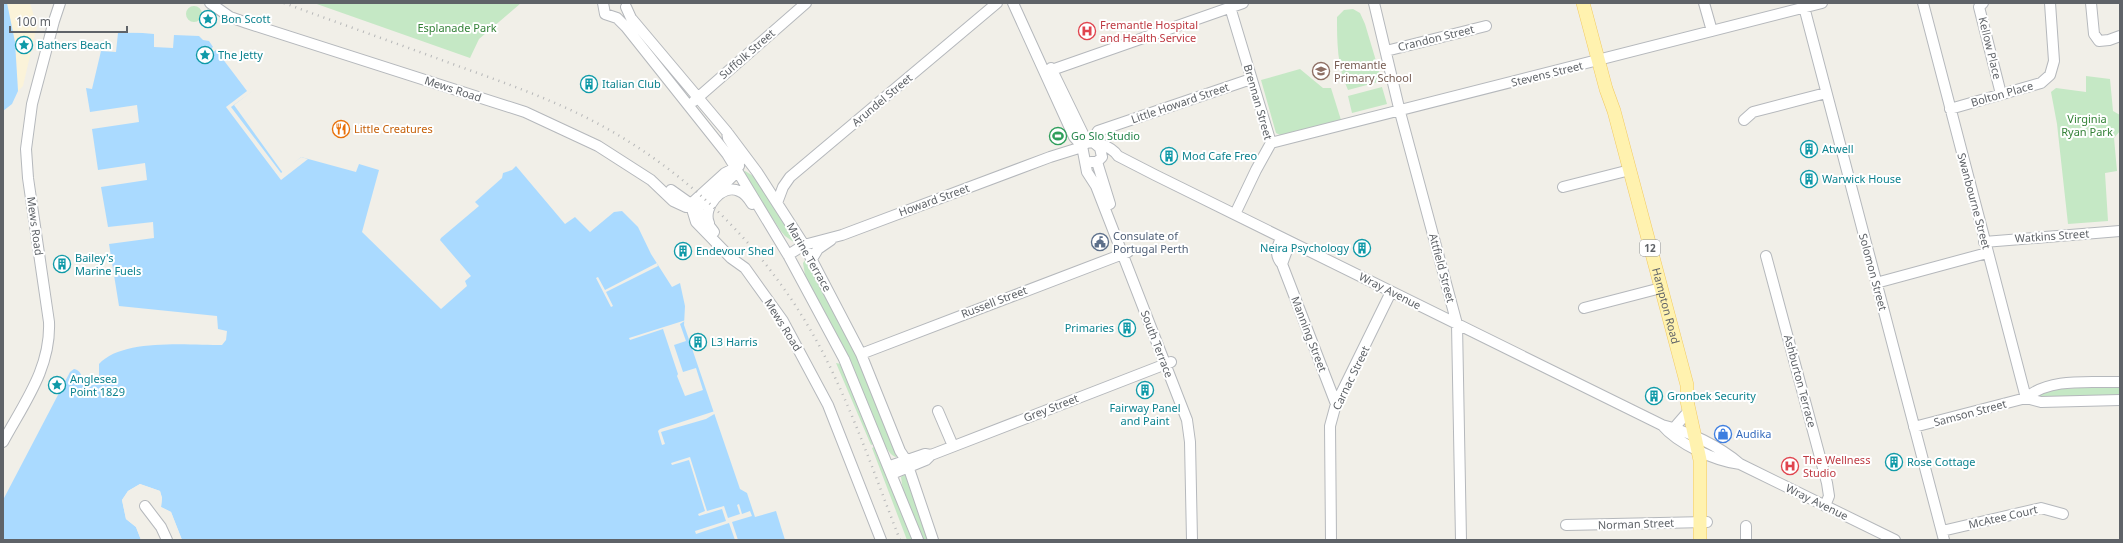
<svg xmlns="http://www.w3.org/2000/svg" width="2123" height="543" viewBox="0 0 2123 543" font-family="'Noto Sans',sans-serif">
  <style>
    .green { fill: #c5e8c5 }
    .sand { fill: #fbf3d9 }
    .water { fill: #aadaff }
    .pier { fill: #f1efe8 }
    .lines { fill: none; stroke-linecap: round; stroke-linejoin: round }
    .minor-casing { stroke: #b5b8bc; stroke-width: 12 }
    .major-casing { stroke: #f2c960; stroke-width: 14 }
    .minor { stroke: #fff; stroke-width: 10 }
    .major { stroke: #fff2af; stroke-width: 13 }
    .rail { stroke: #b6b7b8; stroke-width: 2.5; stroke-dasharray: 1 5; stroke-linecap: butt }
    .labels { text-anchor: middle; stroke-width: 4; stroke-linejoin: round; paint-order: stroke }
    .shield { fill: #fff; stroke: #8f9295; stroke-width: 1 }
    .shield-label { font-size: 10px; font-weight: bold; fill: #5f6368 }
    .culture-label { font-size: 11px; fill: #0d838f; stroke: #fff; text-anchor: start }
    .health-label { font-size: 11px; fill: #be3a42; stroke: #fff; text-anchor: start }
    .park-label { font-size: 11px; fill: #348238; stroke: #fff }
    .street-label { font-size: 11px; fill: #5f6368; stroke: #fff }
    .education-label { font-size: 11px; fill: #785e54; stroke: #fff; text-anchor: start }
    .food-label { font-size: 11px; fill: #c56008; stroke: #fff; text-anchor: start }
    .leisure-label { font-size: 11px; fill: #27864d; stroke: #fff; text-anchor: start }
    .service-label { font-size: 11px; fill: #4e5e75; stroke: #fff; text-anchor: start }
    .shop-label { font-size: 11px; fill: #366cbe; stroke: #fff; text-anchor: start }
  </style>
  <rect width="100%" height="100%" fill="#f1efe8"/>
  <!-- green -->
  <path class="green" d="M314,3H521L479,39L470,58Z
    M186 14a8 8 0 1 1 16 0a8 8 0 1 1-16 0Z
    M1353,9L1360,13L1365,24L1382,81L1348,90C1337,67 1337,41 1337,17L1344,10Z
    M1300,69L1323,88H1331L1341,120L1280,135L1276,133L1261,80Z
    M2086,76L2110,79L2113,111L2120,115V131L2114,138L2117,171L2105,173L2108,221L2068,224L2057,124L2051,92L2056,88L2086,92Z
    M1382,87L1387,104L1352,113L1348,96Z
    M745,171L755,177L795,236L798,245L785,236L780,230L743,172Z
    M806,259L856,351L897,457C886,457 877,425 873,416C854,367 829,321 805,275L803,263Z
    M836,363L841,364L876,443L871,445Z
    M2120,386V397L2041,399L2035,396L2058,389Z
    M874,447L880,462H882L912,540H907L872,448Z
    M906,474L931,540H922L903,491L901,477Z"/>
  <!-- sand -->
  <path class="sand" d="M7,3H30L37,26L23,86L18,91L15,42Z"/>
  <!-- water -->
  <path class="water" d="M3,3H7L15,42L18,91L12,104L3,111Z
    M199,32L205,33L252,91L234,105L283,173L301,157L356,172L359,164L379,170L362,232L441,309L467,286L465,281L471,276L440,240L441,238L479,206L475,202L502,178L503,173L512,170L516,166L565,224L575,217L590,232L614,212L622,211L638,227L651,254L672,287L680,283L685,306L684,325L740,489L747,493L755,517L776,511L785,540H182L171,512L161,507L162,498L160,491L140,484L128,491L122,500L126,519L136,527L141,540H3V500L70,372L74,369C88,371 76,395 99,382V364C122,338 189,345 222,345L226,340L227,331L218,329L217,316L119,306L109,244L154,238L153,222L108,227L101,187L147,180L145,163L98,170L92,129L139,122L137,105L90,112L86,88L92,89L101,51L116,52L118,33Z"/>
  <!-- pier -->
  <path class="pier" d="M187,30L204,31L209,34L253,91L231,107L281,173L301,157L308,159L281,180L226,107L247,91L216,50L200,61L196,57L199,55L201,56L213,47L209,41L203,40L199,36L174,35L173,48L154,47V34L120,31Z
    M657,263L658,266L606,292L613,306L611,307L596,278L598,277L605,290Z
    M686,320L680,324L686,341L674,345L683,372L696,368L703,390L685,396L677,376L678,374L663,329L630,340L629,338Z
    M715,411L716,413L706,419L661,432L665,444L662,445L658,431L660,429Z
    M690,457L707,511L724,506L728,518L740,514L737,505L739,504L742,514L750,511L752,516L732,522L738,540H735L729,523L696,534L695,531L726,521L722,509L699,516L698,514L705,511L689,460L672,465L671,463Z
    M140,484L160,491L162,498L161,507L171,512L182,540H180L169,513L160,508V498L158,492L141,486L129,492L124,501L128,518L137,526L143,540H141L136,527L126,519L122,500L128,491Z"/>
  <g class="lines">
    <!-- minor casing -->
    <g class="minor-casing">
      <path id="minor" d="M210,3L230,17L247,23L525,112L598,146L651,180L673,201L686,207L701,205L707,201L735,174L741,158L728,138L727,132
        M603,3L605,14L617,18L626,27L727,154L788,255L844,359L918,540
        M1013,3L1074,137L1082,146
        M1374,3L1400,112L1457,324L1461,540
        M1704,3L1712,31
        M1803,3L1944,540
        M1923,3L2026,398
        M1983,3L1979,7L2001,94
        M2091,3L2094,34L2099,41L2109,40L2120,36
        M626,7L631,18L727,132L757,172L804,245L861,354L900,451L906,460L933,540
        M1230,7L1271,143L1256,170L1235,214
        M1386,51L1486,26
        M1051,68L1087,142
        M1046,72L1243,3
        M694,101L806,3
        M1950,109L2041,83L2050,75L2054,61L2050,3
        M1744,120L1753,112L1826,93
        M1091,142L1098,131L1251,79
        M1271,143L1822,3
        M1082,146C1091,137 1112,147 1118,156L1155,175L1662,425C1688,431 1719,446 1740,464L1895,540
        M1082,146L1087,172L1096,186L1187,420L1190,442L1192,540
        M1091,162H1097L1102,157L1100,148L1094,143
        M1097,162L1110,204
        M739,166L725,173L693,202L692,209L696,222L731,258L745,268L783,321L828,405L881,540
        M1563,187L1630,170
        M671,190L695,207L714,232
        M777,203L783,187L790,177L997,3
        M709,223C702,208 722,183 739,191C745,193 749,199 752,204
        M1281,238C1277,247 1274,255 1282,264L1336,404
        M1984,242L2120,231
        M788,255L804,245L842,235L1050,157L1082,147
        M1766,256L1827,483L1829,496L1825,506
        M812,259L818,249L831,240
        M1282,264L1290,242
        M1876,283L1987,253
        M1584,308L1661,288
        M861,354L1128,252
        M2026,398L2041,402L2120,400
        M938,411L953,446
        M1662,425C1678,444 1715,461 1740,464
        M1914,427L2026,398C2050,377 2090,383 2120,382
        M1674,428L1687,413L1689,406
        M3,442C24,403 51,368 49,322L28,178L26,149L32,104L54,21L60,3
        M890,466L925,454L931,455
        M892,474L926,460L931,455L1171,362
        M145,506L161,527L167,540
        M1566,525L1707,522
        M1942,531L2041,508L2063,514
        M1331,540L1330,426L1336,404L1391,292
        M1746,540V526"/>
    </g>
    <!-- major casing -->
    <g class="major-casing">
      <g id="major">
        <path id="s1" d="M1583,3L1606,89L1614,111L1687,385V401L1700,460V540"/>
      </g>
    </g>
    <!-- minor -->
    <use href="#minor" class="minor"/>
    <!-- major -->
    <use href="#major" class="major"/>
    <!-- rail -->
    <path class="rail" d="M284,3C338,23 393,42 447,62C491,78 535,93 577,113C681,163 766,246 820,347C852,408 875,476 900,540"/>
  </g>
  <!-- icons -->
  <defs>
    <g id="sight-ring" transform="scale(0.9)"><circle r="9.5" fill="#fff" stroke="#0f9aa8" stroke-width="1.5"/><path d="M0-6L1.8-2.2L6-1.7L2.9 1.2L3.7 5.4L0 3.3L-3.7 5.4L-2.9 1.2L-6-1.7L-1.8-2.2Z" fill="#0f9aa8"/></g>
    <g id="hospital-ring" transform="scale(0.9)"><circle r="9.5" fill="#fff" stroke="#e0444e" stroke-width="1.5"/><path d="M-5-5h3v3.5h4V-5h3V5h-3V1.5h-4V5h-3Z" fill="#e0444e"/></g>
    <g id="school-ring" transform="scale(0.9)"><circle r="9.5" fill="#fff" stroke="#8d6e63" stroke-width="1.5"/><path d="M0-5L7-2L0 1L-7-2ZM-4 1L0 2.5L4 1V4Q0 6-4 4Z" fill="#8d6e63"/></g>
    <g id="building-ring" transform="scale(0.9)"><circle r="9.5" fill="#fff" stroke="#0f9aa8" stroke-width="1.5"/><path d="M-4-6H4V6H1V3H-1V6H-4ZM-2.5-4.3h1.7v1.8h-1.7ZM.8-4.3h1.7v1.8H.8ZM-2.5-1h1.7V.8h-1.7ZM.8-1h1.7V.8H.8Z" fill="#0f9aa8"/></g>
    <g id="restaurant-ring" transform="scale(0.9)"><circle r="9.5" fill="#fff" stroke="#e8710a" stroke-width="1.5"/><path d="M-5-6h1v4h1v-4h1v4h1v-4h1v5L-1.5 .5V6h-2V.5L-5-1ZM5-6V6H3V1.5H1.5Q1.5-4 5-6Z" fill="#e8710a"/></g>
    <g id="stadium-ring" transform="scale(0.9)"><circle r="9.5" fill="#fff" stroke="#2e9e5b" stroke-width="1.5"/><path d="M0-5a6.5 5 0 1 0 0 10a6.5 5 0 1 0 0-10ZM-3.5-1.8h7v3.6h-7Z" fill="#2e9e5b"/></g>
    <g id="civic-ring" transform="scale(0.9)"><circle r="9.5" fill="#fff" stroke="#5c6f8a" stroke-width="1.5"/><path d="M-.6-6.5H3V-4.5H.6V-3L4-1V1h2V6H-6V1h2V-1L-.6-3ZM-1.2 2.5V6h2.4V2.5Z" fill="#5c6f8a"/></g>
    <g id="shop-ring" transform="scale(0.9)"><circle r="9.5" fill="#fff" stroke="#3f7fe0" stroke-width="1.5"/><path d="M-5-2.5h2.3a2.7 3.5 0 0 1 5.4 0H5L5.5 6h-11ZM-1.5-2.5h3a1.5 2.3 0 0 0-3 0Z" fill="#3f7fe0"/></g>
  </defs>
  <g fill-rule="evenodd">
    <use href="#sight-ring" x="208" y="19"/>
    <use href="#hospital-ring" x="1087" y="31"/>
    <use href="#sight-ring" x="24" y="45"/>
    <use href="#sight-ring" x="205" y="55"/>
    <use href="#school-ring" x="1321" y="71"/>
    <use href="#building-ring" x="589" y="84"/>
    <use href="#restaurant-ring" x="341" y="129"/>
    <use href="#stadium-ring" x="1058" y="136"/>
    <use href="#building-ring" x="1809" y="149"/>
    <use href="#building-ring" x="1169" y="156"/>
    <use href="#building-ring" x="1809" y="179"/>
    <use href="#civic-ring" x="1100" y="242"/>
    <use href="#building-ring" x="1362" y="248"/>
    <use href="#building-ring" x="683" y="251"/>
    <use href="#building-ring" x="62" y="264"/>
    <use href="#building-ring" x="1127" y="328"/>
    <use href="#building-ring" x="698" y="342"/>
    <use href="#sight-ring" x="57" y="385"/>
    <use href="#building-ring" x="1145" y="390"/>
    <use href="#building-ring" x="1654" y="396"/>
    <use href="#shop-ring" x="1723" y="434"/>
    <use href="#building-ring" x="1894" y="462"/>
    <use href="#hospital-ring" x="1790" y="466"/>
  </g>
  <g class="labels">
    <!-- shield labels -->
    <rect class="shield" x="1640" y="240" width="20" height="16" rx="3"/>
    <g class="shield-label">
      <text x="1650" y="252">12</text>
    </g>
    <!-- culture labels -->
    <g class="culture-label">
      <text x="221" y="23">Bon Scott</text>
      <text x="37" y="49">Bathers Beach</text>
      <text x="218" y="59">The Jetty</text>
      <text x="602" y="88">Italian Club</text>
      <text x="1822" y="153">Atwell</text>
      <text x="1182" y="160">Mod Cafe Freo</text>
      <text x="1822" y="183">Warwick House</text>
      <text x="1349" y="252" text-anchor="end">Neira Psychology</text>
      <text x="696" y="255">Endevour Shed</text>
      <text x="75" y="262">Bailey's<tspan x="75" dy="13">Marine Fuels</tspan></text>
      <text x="1114" y="332" text-anchor="end">Primaries</text>
      <text x="711" y="346">L3 Harris</text>
      <text x="70" y="383">Anglesea<tspan x="70" dy="13">Point 1829</tspan></text>
      <text x="1667" y="400">Gronbek Security</text>
      <text x="1145" y="412" text-anchor="middle">Fairway Panel<tspan x="1145" dy="13">and Paint</tspan></text>
      <text x="1907" y="466">Rose Cottage</text>
    </g>
    <!-- health labels -->
    <g class="health-label">
      <text x="1100" y="29">Fremantle Hospital<tspan x="1100" dy="13">and Health Service</tspan></text>
      <text x="1803" y="464">The Wellness<tspan x="1803" dy="13">Studio</tspan></text>
    </g>
    <!-- park labels -->
    <g class="park-label">
      <text x="457" y="32">Esplanade Park</text>
      <text x="2087" y="123">Virginia<tspan x="2087" dy="13">Ryan Park</tspan></text>
    </g>
    <!-- street labels -->
    <g class="street-label">
      <text transform="translate(1436 38) rotate(-14)" y="4">Crandon Street</text>
      <text transform="translate(1990 48) rotate(76)" y="4">Kellow Place</text>
      <text transform="translate(747 54) rotate(-41)" y="4">Suffolk Street</text>
      <text transform="translate(1547 74) rotate(-14)" y="4">Stevens Street</text>
      <text transform="translate(453 89) rotate(18)" y="4">Mews Road</text>
      <text transform="translate(2002 94) rotate(-16)" y="4">Bolton Place</text>
      <text transform="translate(882 100) rotate(-40)" y="4">Arundel Street</text>
      <text transform="translate(1258 102) rotate(74)" y="4">Brennan Street</text>
      <text transform="translate(1180 103) rotate(-19)" y="4">Little Howard Street</text>
      <text transform="translate(934 200) rotate(-20)" y="4">Howard Street</text>
      <text transform="translate(1974 201) rotate(75)" y="4">Swanbourne Street</text>
      <text transform="translate(35 226) rotate(82)" y="4">Mews Road</text>
      <text transform="translate(2052 236) rotate(-4)" y="4">Watkins Street</text>
      <text transform="translate(809 257) rotate(60)" y="4">Marine Terrace</text>
      <text transform="translate(1442 268) rotate(75)" y="4">Attfield Street</text>
      <text transform="translate(1873 272) rotate(75)" y="4">Solomon Street</text>
      <text transform="translate(1390 291) rotate(27)" y="4">Wray Avenue</text>
      <text transform="translate(994 302) rotate(-21)" y="4">Russell Street</text>
      <text dy="4" stroke="none"><textPath href="#s1" startOffset="314">Hampton Road</textPath></text>
      <text transform="translate(783 325) rotate(58)" y="4">Mews Road</text>
      <text transform="translate(1309 334) rotate(69)" y="4">Manning Street</text>
      <text transform="translate(1157 344) rotate(69)" y="4">South Terrace</text>
      <text transform="translate(1351 378) rotate(-64)" y="4">Carnac Street</text>
      <text transform="translate(1800 381) rotate(75)" y="4">Ashburton Terrace</text>
      <text transform="translate(1051 408) rotate(-21)" y="4">Grey Street</text>
      <text transform="translate(1970 413) rotate(-15)" y="4">Samson Street</text>
      <text transform="translate(1817 502) rotate(26)" y="4">Wray Avenue</text>
      <text transform="translate(2003 517) rotate(-13)" y="4">McAtee Court</text>
      <text transform="translate(1636 524) rotate(-2)" y="4">Norman Street</text>
    </g>
    <!-- education labels -->
    <g class="education-label">
      <text x="1334" y="69">Fremantle<tspan x="1334" dy="13">Primary School</tspan></text>
    </g>
    <!-- food labels -->
    <g class="food-label">
      <text x="354" y="133">Little Creatures</text>
    </g>
    <!-- leisure labels -->
    <g class="leisure-label">
      <text x="1071" y="140">Go Slo Studio</text>
    </g>
    <!-- service labels -->
    <g class="service-label">
      <text x="1113" y="240">Consulate of<tspan x="1113" dy="13">Portugal Perth</tspan></text>
    </g>
    <!-- shop labels -->
    <g class="shop-label">
      <text x="1736" y="438">Audika</text>
    </g>
  </g>
  <!-- border -->
  <rect width="2123" height="543" fill="none" stroke="#5f6368" stroke-width="8"/>
  <!-- scale -->
  <path d="M10 26v6h117v-6" fill="none" stroke="#5f6368" stroke-width="2"/>
  <text x="16" y="26" font-size="12" fill="#5f6368" stroke="#ffffff" stroke-width="3" paint-order="stroke">100 m</text>
</svg>
